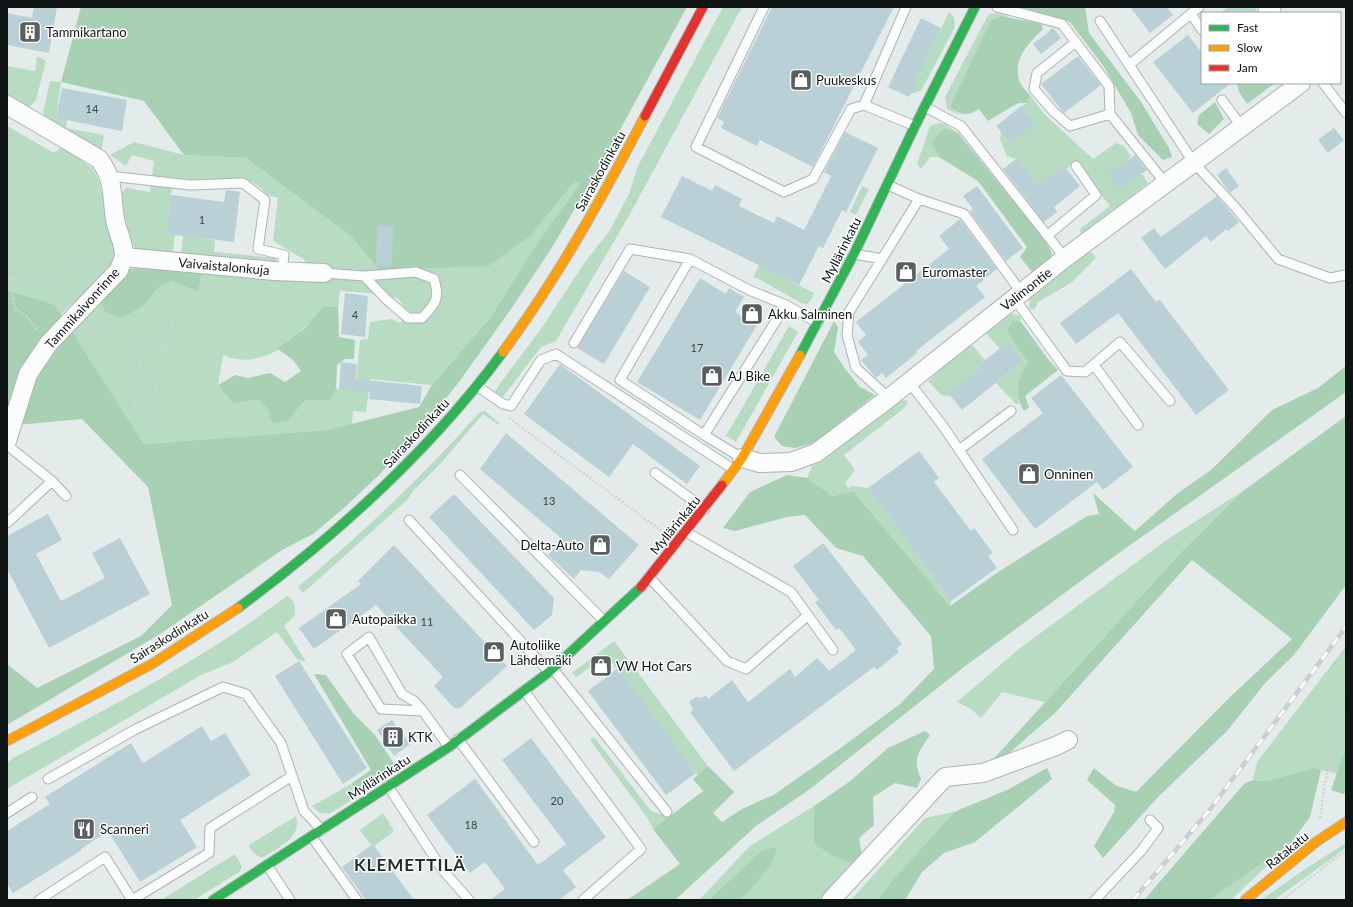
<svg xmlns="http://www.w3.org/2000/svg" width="1353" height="907" viewBox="0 0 1353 907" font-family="Lato,sans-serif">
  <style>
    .green { fill: #b7dcc1; fill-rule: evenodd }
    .forest { fill: #a8d1b3 }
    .building { fill: #b9d1d6 }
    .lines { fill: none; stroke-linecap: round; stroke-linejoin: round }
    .lane-casing { stroke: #aeb3b3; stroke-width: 11 }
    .street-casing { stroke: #aeb3b3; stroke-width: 20 }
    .fast-casing { stroke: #aeb3b3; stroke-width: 11 }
    .slow-casing { stroke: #aeb3b3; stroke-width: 11 }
    .jam-casing { stroke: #aeb3b3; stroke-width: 11 }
    .path { stroke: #d1d4d4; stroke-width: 2.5; stroke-dasharray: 2 2; stroke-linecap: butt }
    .lane { stroke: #fbfcfc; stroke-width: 9 }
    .street { stroke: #fbfcfc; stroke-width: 18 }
    .fast { stroke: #30b455; stroke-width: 9 }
    .slow { stroke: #ff9f0a; stroke-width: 9 }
    .jam { stroke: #e5322d; stroke-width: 9 }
    .rail-casing { stroke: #cccfcf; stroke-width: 4.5 }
    .rail { stroke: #fff; stroke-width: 3; stroke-dasharray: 9; stroke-linecap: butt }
    .labels { text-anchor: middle; stroke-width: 3; stroke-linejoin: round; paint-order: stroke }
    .number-label { font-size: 11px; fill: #394244 }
    .poi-label { font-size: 13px; fill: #0e1313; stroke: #fff; text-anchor: start }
    .street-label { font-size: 13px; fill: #0e1313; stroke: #fff }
    .district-label { font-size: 17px; font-weight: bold; letter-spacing: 1px; fill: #232e2d; stroke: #fff }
  </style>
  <rect width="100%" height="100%" fill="#e4ebeb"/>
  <!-- green -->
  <path class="green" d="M723,7H742L630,214L556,341L541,347L496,406L491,400L499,385L541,329L583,265L610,230L629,194L638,166Z
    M1228,7H1254L1259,13H1220Z
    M949,12L954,17L955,27L921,91L910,94Z
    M998,13L1013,19L1001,16L950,107L959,115L947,109L945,97L987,17L990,14Z
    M37,56L46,61L36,100L29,107L7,94V66L35,71Z
    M50,81L61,82L56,118L67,120L66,128L104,135L101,154L47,122L43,113Z
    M1030,95L1044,114L1093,159L1116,143L1124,146L1131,156L1121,168L1129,172L1143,175L1148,183L1081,236L1080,229L1110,206L1075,162L1066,169L1064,166L1038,186L1017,159L1007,156L1000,140L1001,132L1011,143L1035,123L1021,106L1028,103Z
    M939,123L945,124L958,133L944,128L931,142L939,157H930L921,169L917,164L930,126Z
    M7,126L54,153L63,146L93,169L99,181L116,251L113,267L61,314L55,305L7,290Z
    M134,142L184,155L246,158L351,236L379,270L529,236L575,181L580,183L536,245L490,318L432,385L370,379L366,412L353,411L352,424L327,430L144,444L80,344L54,347L101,297L144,305L158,288L172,281L198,292L202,272L304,278L305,260L273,241L278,198L267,195C253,174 228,179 207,180C196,180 184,179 173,179L166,233L175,235L172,257L135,249L123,228L119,197L126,188L150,192L154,161L132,155L126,166L110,155ZM340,291L369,293L398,298L406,311L401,323L391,319L370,322L368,339L360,340L356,386L336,389L331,400H305L288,421L259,400L232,403L218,385L223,355C227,356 232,359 237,359C273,365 303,331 322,307H338Z
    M862,186L869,189L856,215L850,212Z
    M183,236L215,240L214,252L275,258L277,263L181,255Z
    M1089,250L1096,258L1071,283L1038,302L1035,309H1029L1030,296Z
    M759,265L814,293L812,299L807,304L801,303L757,278H753Z
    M1013,314L1020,316L1021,322L1012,320L1007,331L1028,363C1018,373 1017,390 1019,404H1016L996,383L1023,361L1008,342L1000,349L986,333L1006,315Z
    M789,326L798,332L736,442L726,436Z
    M967,345L973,346L985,360L979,365L981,369L951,396L941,395L928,381Z
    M906,400L908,403L903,409L844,455L855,470L845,483L848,488L853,486L868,488L951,601L950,606L853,491L833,496L807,478L812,466L896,402Z
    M485,411L500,424L499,425L483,414L440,464L414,490L406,501L303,593L298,587C363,533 424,475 480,412Z
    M1243,491L1183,550L1045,702L1002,692L981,718L971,709L957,702L1019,649L1168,539Z
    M287,596L294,602L295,615L284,626L306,662L297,659L277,632L231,663L201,675L7,789V763L13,758C107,709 202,660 287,596Z
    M614,641L708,766L698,775L606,655L577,677L572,673Z
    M1346,646V747L1337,774L1314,768L1266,781L1253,780L1257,762Z
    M594,737L651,811L669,817L653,829L646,816L590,740Z
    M397,768L395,773L329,814L320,813L312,806L351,784L353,790L375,783Z
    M814,806V842L853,863L820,900H699L750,846Z
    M954,812L891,882L877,900H851L925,818Z
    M383,813L394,831L374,846L373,844L371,845L360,830Z
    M296,816C302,839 278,847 262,858C256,855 251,852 249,845Z
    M1291,843L1231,900H1210Z
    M1346,843V848L1274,900H1261L1302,871Z
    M235,854L242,867L239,872L194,900H161Z"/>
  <!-- forest -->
  <path class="forest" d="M81,7H687L609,150L553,246L511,309L459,382L420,430L381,473L344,508L313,534L282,550L160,634L7,725V664L37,688L141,636L172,605L148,487L82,419L7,426V290L55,305L144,444L327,430L419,407L432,385L490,318L536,245L580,183L575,181L530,236L488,266L379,270L351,236L246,158L184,155L144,101L61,82Z
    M1020,7H1085L1089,33L1141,102L1169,148L1172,157L1163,160L1138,135L1131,113L1104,67L1070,22Z
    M1001,16L1041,24L1043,29C1029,43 1013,58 1019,80C1020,85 1027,91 1030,95L1028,103H1018L988,121L979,109C967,116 961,116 950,107L991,21Z
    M1237,83H1275L1247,104L1239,92Z
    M1215,102L1224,119L1209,134L1197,124L1199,115Z
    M944,128L958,133L1044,239L1052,253L1051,259L1032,272L1020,257L1027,247L978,181L939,157L931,142Z
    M153,266L202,272L198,292L172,281L158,288L144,305L122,318L104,311L101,297L130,269Z
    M322,307H338L339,337L355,340L354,359H345L337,365L336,389L331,400H305L288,421L272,423L268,408L259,400L232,403L218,385L235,375L248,378L270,373L285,382L301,371L293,360L278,349L304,329Z
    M1012,320L1021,322L1048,359L1058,370L1025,396L1029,407L1024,411C1014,397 1017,375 1028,363L1007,331Z
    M834,321L838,327L834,352L846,370L860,387L875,395L814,443L795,448L782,446L774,437Z
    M1346,366V392L1112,558L964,667L810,789L756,826L675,900H627L680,864L653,829L703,791L693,779L708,766L734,792L713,813L722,822L742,809L775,794L842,747L900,704L934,669L931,636L863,556L836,548L805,515L787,517L735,531L723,528L750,492L787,475L807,478L833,496L853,491L950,606L998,572L1087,516L1099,514L1093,493L1135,531L1178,493L1211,470L1272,410L1318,388Z
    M1346,416V585L1294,655L1266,682L1227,731L1157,798L1103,858L1094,846L1114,812L1115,805L1087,780L1094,768L1115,785L1136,792L1230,697L1292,639L1192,560L1056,712L998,763L988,765L1183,550L1243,491Z
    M314,674L326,675L353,713L375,735L397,768L375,783L353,790L352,783L371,770Z
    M925,731L930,735C919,752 912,758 921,779L917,788L895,783L873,797L874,825L859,838L862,856L853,863C838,860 826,853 814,842V806L849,782L888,748Z
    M1346,747V792L1343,794L1331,790Z
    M1047,768L1052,779L975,842L944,853L922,872L905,900H877L891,882L954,812L1007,790Z
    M1314,768L1321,770L1310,817L1291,843L1210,900H1144L1244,784L1253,780L1266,781Z
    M777,847C776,863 752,888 740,900H709L764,849Z"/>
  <!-- building -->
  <path class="building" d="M34,7H57L49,53L7,45V13L32,18Z
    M772,7H894L813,167L760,140L757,146L721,128L724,122L717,118Z
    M1130,7H1167L1173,15L1150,33Z
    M921,18L941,28L909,97L888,87Z
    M1053,28L1061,38L1041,54L1033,44Z
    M1188,35L1202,53V83H1231L1193,113L1153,62Z
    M1078,56L1101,85L1064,113L1041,84Z
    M62,88L127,100L122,131L56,118Z
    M1021,106L1035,123L1011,144L996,126Z
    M1334,128L1344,140L1328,153L1318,140Z
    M845,132L878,148L846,212L842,210L823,248L819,246L799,285L661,217L682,176L712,191L715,185L742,199L739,206L774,223L777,216L804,230L831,176L824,172Z
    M1135,155L1147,170L1119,189L1109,173Z
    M1017,158L1038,186L1064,166L1080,186L1054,207L1057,212L1044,222L1003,169Z
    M1226,168L1239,186L1230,193L1217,175Z
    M977,186L1023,248L1006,261L970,212L973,209L963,196Z
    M226,190L240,192L234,242L166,234L171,195L224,202Z
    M1217,196L1239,222L1228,231L1226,229L1211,242L1206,236L1165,269L1141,238L1154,228L1161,237Z
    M960,219L997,269L976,286L985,297L916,351L917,353L886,378L882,373L876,378L861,360L868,355L858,342L866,335L856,322L949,249L939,236Z
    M377,226H393L392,266L376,265Z
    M1131,269L1156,302L1159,299L1229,390L1196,415L1118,313L1076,344L1060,323Z
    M624,271L650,287L604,364L577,348Z
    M700,278L726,294L729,288L744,297L735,312L757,325L700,420L637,382Z
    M345,293L368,296L365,337L341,334Z
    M1008,342L1023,361L962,410L949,394L981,369L979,365Z
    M341,362L357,364L356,379L422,386L420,404L369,399L370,392L339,389Z
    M560,364L700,466L687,484L633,444L609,477L524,414Z
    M1061,375L1133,467L1103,490L1097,482L1035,529L982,459L1043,413L1031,398Z
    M506,433L639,545L609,579L599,572L581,570L574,579L548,555L562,539L480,469Z
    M919,451L939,478L934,482L971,531L974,528L993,553L988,556L997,568L951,601L868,488Z
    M454,494L554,598L552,615L534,630L429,517Z
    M48,514L62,540L36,554L61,601L105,578L92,553L120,538L150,594L49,648L7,569V536Z
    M823,543L902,644L897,648L899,652L877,670L874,667L734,771L690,712L693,710L689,702L696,697L701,698L706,695L708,699L732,680L748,702L790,669L795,677L817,658L829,671L856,650L839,628L836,630L815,602L819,600L793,566Z
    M394,545L507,666L460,708H454L434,686L443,677L376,605L314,649L299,628L361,584L358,581Z
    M299,661L367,768L343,784L275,676Z
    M618,668L696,773L666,795L588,691Z
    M392,720L410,744L394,756L377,730Z
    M202,726L211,741L225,733L251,775L180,820L197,847L140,882L108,831L81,849L82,850L13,893L7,883V831L50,804L45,797L131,743L143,763Z
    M531,738L606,837L563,870L576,887L559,900H490L505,889L485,862L470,873L427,815L475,779L538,865L566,844L502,760Z
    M373,844L414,900H366L342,867Z"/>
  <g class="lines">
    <!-- lane casing -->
    <g class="lane-casing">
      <path id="lane" d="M764,7L696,147L784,192L813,179L851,109L864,105L915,126
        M997,7L1062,24L1109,86L1110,114L1166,184
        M1191,14L1202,30
        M1100,21L1194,163L1236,208L1278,259L1330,278L1346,275
        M1076,42L1037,73L1034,89L1053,111L1070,126L1110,114
        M1129,65L1199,7
        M1323,83L1346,113
        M1222,100L1242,127
        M864,105L906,7
        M925,107L961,126L1065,258
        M109,176L190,185L243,183L265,200L258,249L284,255L282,271
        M919,199L964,214L1021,292
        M1048,235L1096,195L1076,166
        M854,254L882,259L919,199L888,185
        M690,259L620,380L704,435
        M882,259L849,312L847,335L856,368L889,398
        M324,273L364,276L386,299L408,318H422C436,303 440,299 434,279L416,272L364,276
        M1014,298L1067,371L1085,372L1120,342L1170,401
        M574,343L630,249L690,259L749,290L786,305L818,323
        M1094,365L1138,425
        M909,382L943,426L1013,530
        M477,386L503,404L511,406L541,360L556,354L733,469
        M7,445L52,481L66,496
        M959,450L1011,411
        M742,458L704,435L786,305
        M655,473L705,509
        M460,475L604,621
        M409,520L549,672
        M7,523L52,481
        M686,532L791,592L833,650
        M649,577L727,661L746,669L807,616
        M553,669L667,812
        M525,692L641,849L583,900
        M423,711L381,709L347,654L369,637L402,694L414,701L423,711L449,747
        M458,739L534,842
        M48,779L136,729L223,687L246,694L281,743L304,811L322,830
        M388,786L442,869L469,900
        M7,813L32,797
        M312,837L357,900
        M267,865L290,900
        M39,900L105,857L132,900
        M132,900L209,853L210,828L292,776
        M1095,900L1141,851L1158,828L1150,820"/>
    </g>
    <!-- street casing -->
    <g class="street-casing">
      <path id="street" d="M1267,7L1272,13
        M7,105L99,159C115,181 111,194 115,219C117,231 124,243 124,255C124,260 120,265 119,270L49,343L28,374L7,441
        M124,257L274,271L324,273
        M742,458L760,463L791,462L816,453L889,398L1065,258L1301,83
        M831,900L945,777L983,773L1056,746L1068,740"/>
    </g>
    <!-- fast casing -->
    <g class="fast-casing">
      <path id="fast" d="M800,355L854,254L915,126L975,7
        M238,608C337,535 430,451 503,352
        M213,900L449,747L549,672L641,587"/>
    </g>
    <!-- slow casing -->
    <g class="slow-casing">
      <path id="slow" d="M503,352C558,277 602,198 645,116
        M722,485L742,458L800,355
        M7,741L152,664L238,608
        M1245,900L1316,842L1346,822"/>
    </g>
    <!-- jam casing -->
    <g class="jam-casing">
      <path id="jam" d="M645,116L703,7
        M641,587L722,485"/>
    </g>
    <!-- path -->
    <path class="path" d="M7,276C17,283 73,269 88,267H93L97,270
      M9,278L15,309L24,314L39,331
      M206,280L208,283L235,300
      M85,329L168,346L173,315
      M144,341L134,408H152L162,345
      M152,408L155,434
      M509,418L663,532
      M1320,818L1325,783L1346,696
      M1282,900L1337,857L1346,852"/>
    <!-- lane -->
    <use href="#lane" class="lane"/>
    <!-- street -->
    <use href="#street" class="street"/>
    <!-- fast -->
    <use href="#fast" class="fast"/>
    <!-- slow -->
    <use href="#slow" class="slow"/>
    <!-- jam -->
    <use href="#jam" class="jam"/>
    <!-- rail casing -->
    <g class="rail-casing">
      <path id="rail" d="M1133,900L1208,812L1346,627"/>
    </g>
    <!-- rail -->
    <use href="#rail" class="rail"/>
  </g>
  <!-- icons -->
  <defs>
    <g id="building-square" transform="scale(1.15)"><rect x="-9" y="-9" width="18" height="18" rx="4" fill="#595f5f" stroke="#fff"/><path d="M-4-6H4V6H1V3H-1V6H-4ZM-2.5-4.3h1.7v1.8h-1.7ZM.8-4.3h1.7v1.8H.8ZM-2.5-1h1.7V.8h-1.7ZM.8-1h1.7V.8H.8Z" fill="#fff"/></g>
    <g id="shop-square" transform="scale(1.15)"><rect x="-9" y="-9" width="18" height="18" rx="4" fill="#595f5f" stroke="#fff"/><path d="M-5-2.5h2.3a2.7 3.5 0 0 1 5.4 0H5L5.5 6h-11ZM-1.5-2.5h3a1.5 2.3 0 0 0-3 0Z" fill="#fff"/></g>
    <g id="restaurant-square" transform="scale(1.15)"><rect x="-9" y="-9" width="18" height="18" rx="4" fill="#595f5f" stroke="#fff"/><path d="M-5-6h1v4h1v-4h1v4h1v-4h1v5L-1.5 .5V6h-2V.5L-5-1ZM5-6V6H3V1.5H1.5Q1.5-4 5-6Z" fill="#fff"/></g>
  </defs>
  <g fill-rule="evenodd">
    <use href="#building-square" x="30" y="32"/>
    <use href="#shop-square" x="801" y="80"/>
    <use href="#shop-square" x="906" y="272"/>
    <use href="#shop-square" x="752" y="314"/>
    <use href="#shop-square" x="712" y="376"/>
    <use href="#shop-square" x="1029" y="474"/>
    <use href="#shop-square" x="600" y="545"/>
    <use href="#shop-square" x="336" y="619"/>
    <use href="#shop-square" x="494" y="652"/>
    <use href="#shop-square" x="601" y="666"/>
    <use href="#building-square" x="393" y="737"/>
    <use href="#restaurant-square" x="84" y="829"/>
  </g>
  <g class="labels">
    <!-- number labels -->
    <g class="number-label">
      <text x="92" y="113">14</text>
      <text x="202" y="224">1</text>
      <text x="355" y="319">4</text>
      <text x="697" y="352">17</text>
      <text x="549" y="505">13</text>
      <text x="427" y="626">11</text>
      <text x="557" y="805">20</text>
      <text x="471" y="829">18</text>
    </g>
    <!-- poi labels -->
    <g class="poi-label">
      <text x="46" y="37">Tammikartano</text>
      <text x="816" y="85">Puukeskus</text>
      <text x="922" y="277">Euromaster</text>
      <text x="768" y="319">Akku Salminen</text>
      <text x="728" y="381">AJ Bike</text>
      <text x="1044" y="479">Onninen</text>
      <text x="584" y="550" text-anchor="end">Delta-Auto</text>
      <text x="352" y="624">Autopaikka</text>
      <text x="510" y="650">Autoliike<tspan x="510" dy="15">Lähdemäki</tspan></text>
      <text x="616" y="671">VW Hot Cars</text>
      <text x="408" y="742">KTK</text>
      <text x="100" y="834">Scanneri</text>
    </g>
    <!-- street labels -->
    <g class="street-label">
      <text transform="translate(600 171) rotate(-61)" y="5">Sairaskodinkatu</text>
      <text transform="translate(841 250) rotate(-63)" y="5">Myllärinkatu</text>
      <text transform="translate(224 266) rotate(5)" y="5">Vaivaistalonkuja</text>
      <text transform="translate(1026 289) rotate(-38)" y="5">Valimontie</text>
      <text transform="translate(82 308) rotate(-48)" y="5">Tammikaivonrinne</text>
      <text transform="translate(416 433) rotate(-47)" y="5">Sairaskodinkatu</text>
      <text transform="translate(675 525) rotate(-51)" y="5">Myllärinkatu</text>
      <text transform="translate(169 636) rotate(-32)" y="5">Sairaskodinkatu</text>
      <text transform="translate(379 777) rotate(-33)" y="5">Myllärinkatu</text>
      <text transform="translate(1287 850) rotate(-39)" y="5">Ratakatu</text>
    </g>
    <!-- district labels -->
    <g class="district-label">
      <text x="410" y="871">KLEMETTILÄ</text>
    </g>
  </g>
  <!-- border -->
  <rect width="1353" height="907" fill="none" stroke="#0e1313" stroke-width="16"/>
  <!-- legend -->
  <rect x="1201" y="12" width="140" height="72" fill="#ffffff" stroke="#9fa1a1"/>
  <rect x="1209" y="25" width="20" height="6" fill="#30b455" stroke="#9fa1a1"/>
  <text x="1237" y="32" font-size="12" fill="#0e1313">Fast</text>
  <rect x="1209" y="45" width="20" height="6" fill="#ff9f0a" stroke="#9fa1a1"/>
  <text x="1237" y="52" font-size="12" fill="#0e1313">Slow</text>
  <rect x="1209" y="65" width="20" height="6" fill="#e5322d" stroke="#9fa1a1"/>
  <text x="1237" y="72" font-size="12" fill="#0e1313">Jam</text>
</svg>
